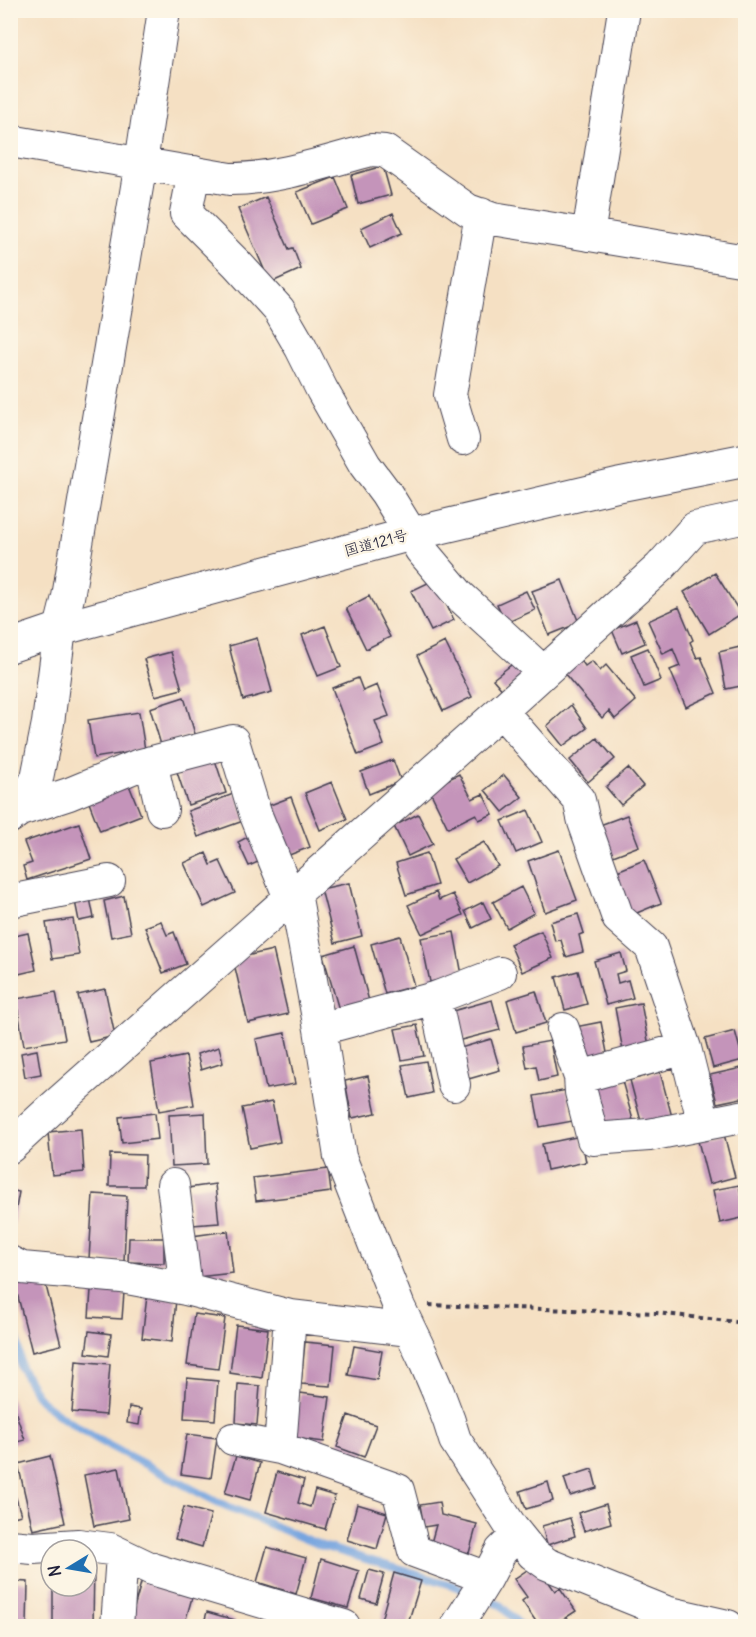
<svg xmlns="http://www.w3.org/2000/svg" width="756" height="1637" viewBox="0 0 756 1637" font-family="Delius,'Klee One',sans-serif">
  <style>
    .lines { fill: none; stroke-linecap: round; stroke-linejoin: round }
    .stream { stroke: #76a4df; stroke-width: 8 }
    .building { fill: #c494ba }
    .minor-casing { stroke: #423e4f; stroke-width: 34 }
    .highway-casing { stroke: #423e4f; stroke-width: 35 }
    .path { stroke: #423e4f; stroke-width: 4; stroke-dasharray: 4.5 4.5; stroke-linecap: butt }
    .minor { stroke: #fff; stroke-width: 32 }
    .highway { stroke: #fff; stroke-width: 33 }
    .labels { text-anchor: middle; stroke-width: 5; stroke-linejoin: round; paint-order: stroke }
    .street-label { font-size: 15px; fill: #22223b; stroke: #fcf5e5 }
  </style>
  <rect width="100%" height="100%" fill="#fcf5e5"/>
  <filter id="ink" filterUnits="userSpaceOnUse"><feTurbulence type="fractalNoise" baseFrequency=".0167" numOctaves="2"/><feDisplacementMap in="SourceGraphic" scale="12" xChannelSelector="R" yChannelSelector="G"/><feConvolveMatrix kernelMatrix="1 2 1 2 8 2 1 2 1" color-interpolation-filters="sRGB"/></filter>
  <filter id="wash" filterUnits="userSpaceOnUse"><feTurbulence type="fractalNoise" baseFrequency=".008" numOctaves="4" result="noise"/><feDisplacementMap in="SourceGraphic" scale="24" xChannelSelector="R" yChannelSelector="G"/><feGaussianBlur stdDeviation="1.35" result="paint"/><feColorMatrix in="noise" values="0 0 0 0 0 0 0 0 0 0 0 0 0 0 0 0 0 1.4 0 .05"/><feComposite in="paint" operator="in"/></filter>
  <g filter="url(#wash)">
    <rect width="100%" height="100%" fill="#f5e0c3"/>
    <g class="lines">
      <!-- stream -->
      <path class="stream" d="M10,1317L17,1339L21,1368L36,1394L45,1404L63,1418L102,1442L217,1502L322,1546L452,1585L469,1592
        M483,1598L500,1605L521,1626"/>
    </g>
    <g id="blocks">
      <!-- building -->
      <path class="building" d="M383,166L391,195L358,204L351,175Z
        M335,177L348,209L311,224L297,192Z
        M266,197L289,249L293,248L301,269L270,283L238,209Z
        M393,213L402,233L370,248L361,228Z
        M715,573L741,614L709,634L684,592Z
        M434,580L454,620L431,631L411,591Z
        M562,580L579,623L549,635L532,591Z
        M526,591L535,610L506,623L497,604Z
        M369,596L390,637L366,649L346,608Z
        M679,607L693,640L690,642L697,658L701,657L716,693L686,707L670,670L680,666L673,649L663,654L648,621Z
        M636,620L645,643L622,653L612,630Z
        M325,626L341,667L318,676L302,635Z
        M257,638L272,692L243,700L229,646Z
        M445,642L472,697L443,711L417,656Z
        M740,647L746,674V685L726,689L719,652Z
        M648,648L661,680L644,687L631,655Z
        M171,652L182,689L155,696L144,659Z
        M580,659L585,666L592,661L600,671L606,665L636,701L615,719L609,711L602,718L564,673Z
        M515,662L525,675L504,692L493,679Z
        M358,678L363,691L377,685L389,716L375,721L384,745L358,755L332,688Z
        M184,697L195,734L161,745L150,708Z
        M571,705L587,728L563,746L547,726Z
        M139,712L145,750L94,758L88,720Z
        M597,738L615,759L588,782L570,760Z
        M213,754L226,793L188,805L175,766Z
        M393,760L401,781L369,794L361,772Z
        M628,768L643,786L621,805L606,787Z
        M459,774L472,799L483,794L493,814L479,820L476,814L448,828L429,789Z
        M504,775L522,797L503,812L485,790Z
        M332,782L347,819L320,830L305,793Z
        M129,785L141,815L100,831L88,800Z
        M236,793L246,820L198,837L188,811Z
        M291,797L310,847L284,857L265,807Z
        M528,810L542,842L516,853L502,821Z
        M418,814L433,844L408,856L394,826Z
        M627,815L639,846L613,856L600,825Z
        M79,823L91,859L27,880L23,866L32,863L24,842Z
        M255,833L267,858L249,866L238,842Z
        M484,842L498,866L467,883L453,859Z
        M559,850L577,900L545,912L528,861Z
        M206,853L211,865L220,861L235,893L204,907L184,863Z
        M427,853L437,885L406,895L396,863Z
        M644,860L661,903L627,917L610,874Z
        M349,883L362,936L335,943L321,889Z
        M521,887L534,913L507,928L493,902Z
        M436,892L439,900L453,894L463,915L422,934L408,905Z
        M124,896L131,933L111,937L104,901Z
        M90,898L94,918L79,921L75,901Z
        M483,902L491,919L473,928L465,911Z
        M578,914L584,933L579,935L583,952L566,957L561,940L555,941L550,922Z
        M73,919L79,955L52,959L46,923Z
        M161,921L167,935L174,932L186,964L163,973L145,927Z
        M541,931L553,958L522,972L510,944Z
        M454,932L462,975L430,982L421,938Z
        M28,933L36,970L10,976V937Z
        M400,936L414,986L385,994L371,944Z
        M354,946L369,1001L339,1010L323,955Z
        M273,950L288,1014L248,1023L233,959Z
        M621,953L626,971L616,974L618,983L628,980L633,998L606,1005L594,961Z
        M578,971L587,1004L565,1010L556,977Z
        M105,989L115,1036L89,1042L78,995Z
        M536,991L546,1023L516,1032L507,1000Z
        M56,992L65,1039L24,1046L16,999Z
        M492,1000L500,1030L457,1041L449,1012Z
        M641,1003L649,1046L623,1051L615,1008Z
        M601,1022L609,1063L583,1068L575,1027Z
        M417,1025L424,1056L402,1060L395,1029Z
        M735,1031L743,1060L713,1068L705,1039Z
        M285,1033L295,1084L266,1089L256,1039Z
        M491,1039L500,1070L465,1080L457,1049Z
        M550,1041L557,1077L539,1081L536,1066L527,1068L523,1046Z
        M219,1047L223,1063L201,1070L197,1054Z
        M37,1050L41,1074L25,1077L21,1053Z
        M186,1056L194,1105L159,1111L151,1063Z
        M426,1061L432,1093L409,1098L402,1065Z
        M746,1067V1097L717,1103L710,1075Z
        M660,1072L672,1117L642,1125L630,1080Z
        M620,1074L633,1120L601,1128L588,1083Z
        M368,1076L376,1113L352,1118L345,1081Z
        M567,1090L573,1121L540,1127L534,1096Z
        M272,1102L280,1142L250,1148L242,1108Z
        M155,1113L158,1139L122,1143L119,1117Z
        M205,1113L207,1164L172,1166L169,1115Z
        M81,1129L84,1172L52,1175L48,1132Z
        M724,1134L735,1177L709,1184L698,1141Z
        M581,1136L586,1162L547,1170L542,1144Z
        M110,1154L145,1155L144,1186H109Z
        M328,1169L331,1192L256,1201L253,1178Z
        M215,1184L219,1223L192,1225L188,1188Z
        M739,1185L746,1217L720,1223L713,1190Z
        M10,1190L19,1192L12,1230H10Z
        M93,1194L127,1196L124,1261L89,1259Z
        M228,1231L233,1273L197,1277L192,1236Z
        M129,1238H164V1263L128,1262Z
        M44,1278L61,1345L32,1352L15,1285Z
        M91,1290L124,1292L122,1319L89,1317Z
        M147,1296L176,1299L172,1342L142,1338Z
        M194,1314L225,1318L218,1369L187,1365Z
        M236,1325L268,1329L262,1378L230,1373Z
        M89,1331L111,1334L108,1356L86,1353Z
        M305,1342L335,1345L331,1386L301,1384Z
        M354,1346L382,1351L377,1380L348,1375Z
        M76,1361L110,1364L106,1415L72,1412Z
        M187,1378L218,1381L215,1420L184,1418Z
        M238,1384L260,1386L257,1425L236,1423Z
        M300,1393L330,1397L324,1442L294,1438Z
        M10,1396L25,1440L10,1444Z
        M129,1407L141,1409L139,1425L127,1423Z
        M348,1415L376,1425L364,1457L337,1447Z
        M187,1434L217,1438L211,1478L181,1474Z
        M50,1456L65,1523L33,1530L18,1464Z
        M236,1456L260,1463L250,1500L225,1493Z
        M119,1468L129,1519L94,1526L84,1475Z
        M592,1469L597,1488L570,1496L564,1478Z
        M277,1472L304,1480L298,1503L310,1507L315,1490L335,1496L325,1529L266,1512Z
        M548,1482L553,1501L526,1509L520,1491Z
        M16,1498L21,1515L10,1518V1500Z
        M439,1502L441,1515L477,1524L469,1553L431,1543L436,1525L424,1527L420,1505Z
        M357,1504L387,1513L377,1549L347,1540Z
        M606,1504L611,1523L584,1531L578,1513Z
        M184,1507L211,1514L202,1547L175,1539Z
        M570,1518L575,1536L547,1545L542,1526Z
        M267,1547L306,1558L296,1594L257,1582Z
        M321,1559L359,1571L348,1608L311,1598Z
        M536,1564L555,1591L560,1588L576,1611L553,1626H539L522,1601L527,1597L514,1579Z
        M87,1565H94L93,1626H53V1586H87Z
        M369,1570L384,1574L376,1603L361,1599Z
        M394,1573L421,1581L407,1626L381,1620Z
        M142,1579L193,1594L184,1626H140L130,1623Z
        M10,1581L28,1582L27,1626H10Z
        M207,1612L235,1620L234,1626H203Z"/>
    </g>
  </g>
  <g filter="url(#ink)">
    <use href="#blocks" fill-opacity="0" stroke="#423e4f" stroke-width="1.5"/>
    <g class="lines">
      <!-- minor casing -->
      <g class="minor-casing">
        <path id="minor" d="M10,141L230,179C278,179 325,162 371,150L385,151L468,210L493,219L746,261
          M194,172L186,213L237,264L279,310L301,348L322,390L365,465L386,493L421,550L460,596L543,672
          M588,235L624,10
          M463,439L450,395L481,214
          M501,711L579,800L584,822L618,918L651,947L685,1048L704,1124
          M151,762L162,810
          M20,810L69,794L137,766L233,741L255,813L290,898
          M10,817L20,810L37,778L48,723L60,629L68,597L141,163L164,10
          M295,893L320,1029L340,1157L399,1307L423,1357L438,1392L449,1421L455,1440L512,1528L533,1554L547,1564L666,1612L728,1626
          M10,901L109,881
          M435,998L454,1085
          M320,1029L435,998L500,973
          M563,1029L580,1077L581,1092L593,1139L649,1135L746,1116
          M580,1077L685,1048
          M10,1147L49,1111L501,711L660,567L695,528L746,517
          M173,1185L186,1289
          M10,1262L22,1268L122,1277L186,1289L290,1316L410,1330
          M233,1439L280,1448L398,1490L414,1551L487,1578
          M280,1448L290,1316
          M10,1546L33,1548L78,1545L110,1549L152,1569L344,1626
          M117,1626L122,1555
          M457,1626L487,1578L501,1551L517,1535"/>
      </g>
      <!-- highway casing -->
      <g class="highway-casing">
        <path id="highway" d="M10,646L60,629L403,536L619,485L746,460"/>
      </g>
      <!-- path -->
      <path class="path" d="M429,1305L657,1313L746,1323"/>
      <!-- minor -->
      <use href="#minor" class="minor"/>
      <!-- highway -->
      <use href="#highway" class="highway"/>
    </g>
  </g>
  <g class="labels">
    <!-- street labels -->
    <g class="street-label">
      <text transform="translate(376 543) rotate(-15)" y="5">国道121号</text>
    </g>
  </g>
  <!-- margin -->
  <rect width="756" height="1637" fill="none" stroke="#fcf5e5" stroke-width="36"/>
  <!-- north arrow -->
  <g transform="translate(69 1568) rotate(259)"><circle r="28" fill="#fcf5e5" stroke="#a5a1a1" stroke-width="1.5"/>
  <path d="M0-4.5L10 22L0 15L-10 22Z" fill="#1f6fb2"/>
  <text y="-9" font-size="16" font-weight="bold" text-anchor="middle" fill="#22223b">N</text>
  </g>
</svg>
